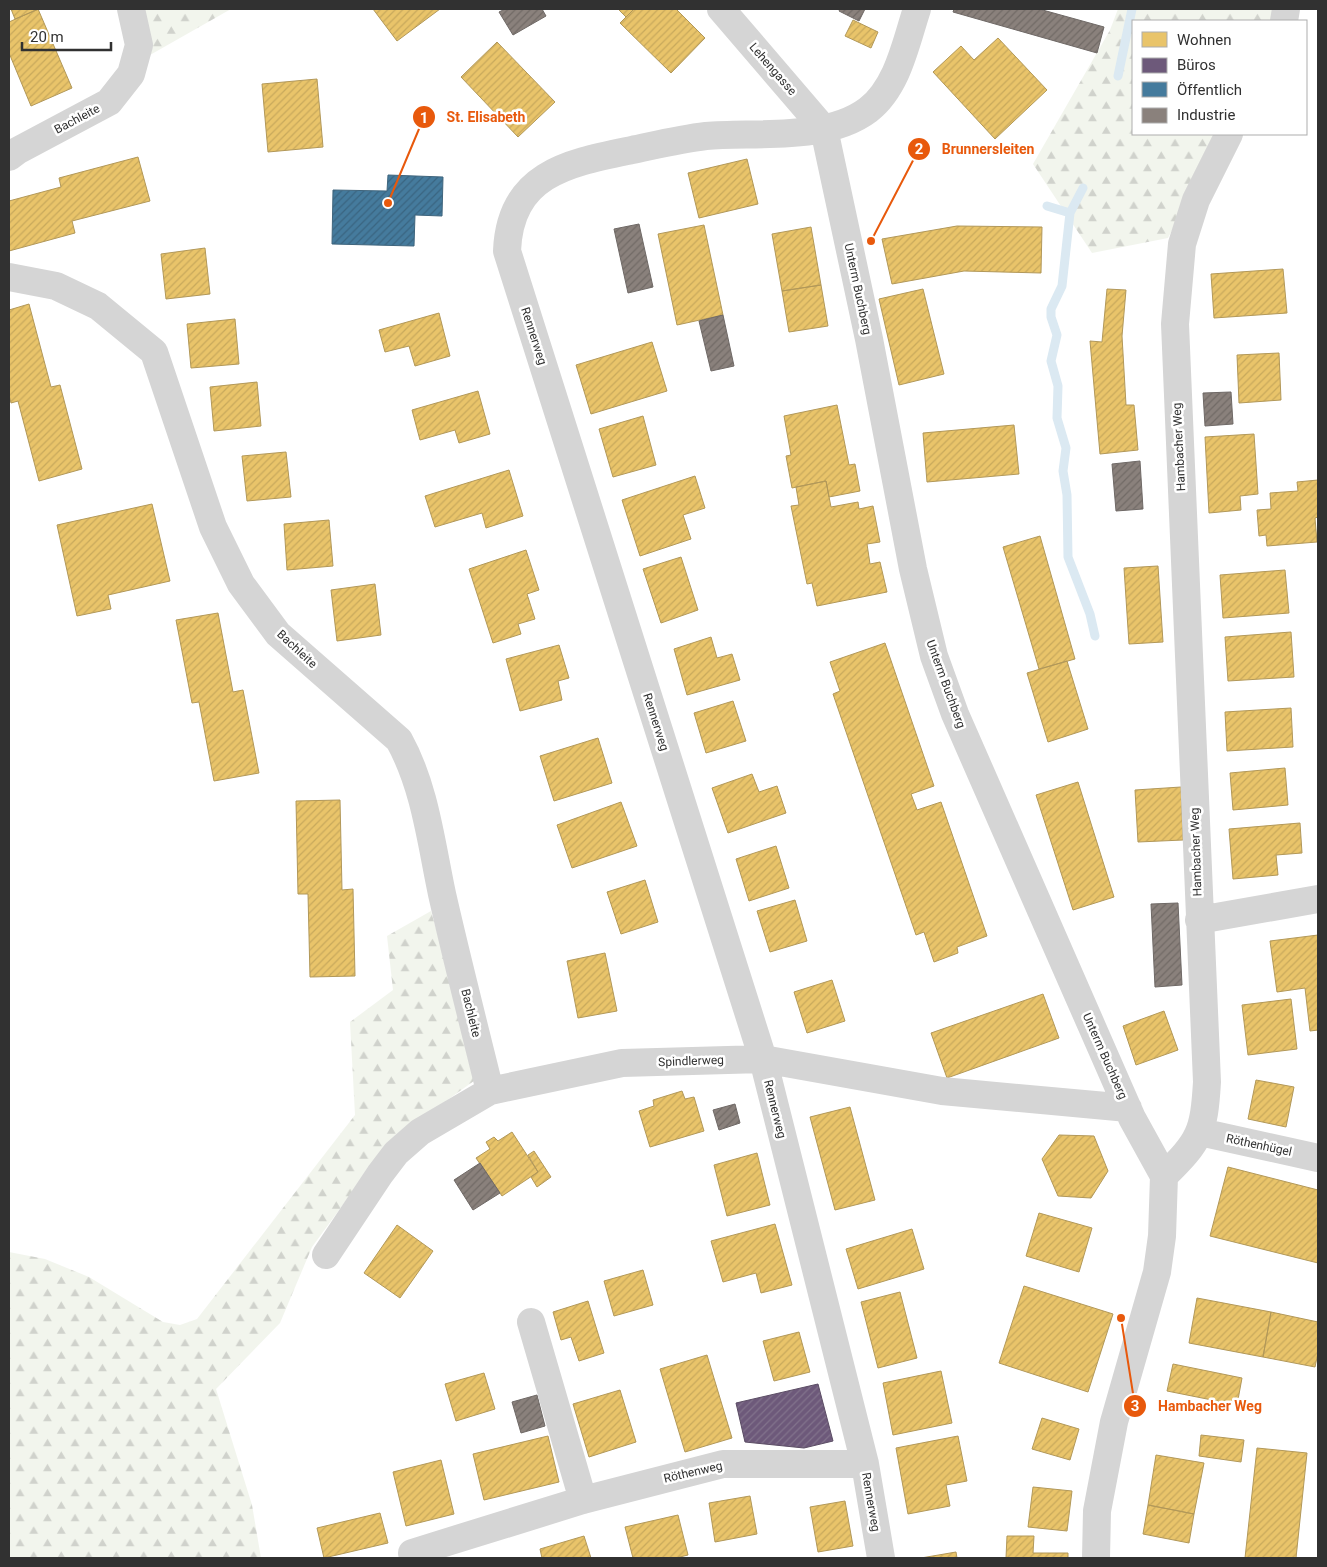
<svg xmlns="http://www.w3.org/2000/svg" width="1327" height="1567" viewBox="0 0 1327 1567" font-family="Roboto,sans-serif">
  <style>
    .forest { fill: url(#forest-firs) }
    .homes { fill: url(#homes-hatch); stroke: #b29859 }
    .offices { fill: url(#offices-hatch); stroke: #5b4d64 }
    .public { fill: url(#public-hatch); stroke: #3f657d }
    .industry { fill: url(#industry-hatch); stroke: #6f6966 }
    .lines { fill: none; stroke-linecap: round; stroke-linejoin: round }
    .stream { stroke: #dbe9f2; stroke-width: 9 }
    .minor { stroke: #d5d5d5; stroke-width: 28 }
    .labels { text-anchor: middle; stroke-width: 5; stroke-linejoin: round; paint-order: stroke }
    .street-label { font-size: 12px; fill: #313131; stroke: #fff }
    .leader { fill: none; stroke: #e8590c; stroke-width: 2 }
    .callout-dot { fill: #e8590c; stroke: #fff; stroke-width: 2 }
    .mark-label { font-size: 15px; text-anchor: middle; font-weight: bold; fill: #fff }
    .callout-label { font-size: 14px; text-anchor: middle; font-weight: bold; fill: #e8590c; stroke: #fff; stroke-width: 5; stroke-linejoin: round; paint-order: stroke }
  </style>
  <defs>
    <pattern id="forest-firs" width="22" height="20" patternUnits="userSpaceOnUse" patternTransform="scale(1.25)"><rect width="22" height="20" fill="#f2f5ed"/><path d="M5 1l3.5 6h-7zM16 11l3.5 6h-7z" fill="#d0d2cc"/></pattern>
    <pattern id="homes-hatch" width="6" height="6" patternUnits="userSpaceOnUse" patternTransform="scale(1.25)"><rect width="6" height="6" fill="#e9c46a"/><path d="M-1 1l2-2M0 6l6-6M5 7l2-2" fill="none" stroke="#c8a95c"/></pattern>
    <pattern id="offices-hatch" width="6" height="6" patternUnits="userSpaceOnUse" patternTransform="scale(1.25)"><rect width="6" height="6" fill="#6d597a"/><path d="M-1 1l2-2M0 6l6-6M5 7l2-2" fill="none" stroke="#82738c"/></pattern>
    <pattern id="public-hatch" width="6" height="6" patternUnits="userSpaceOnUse" patternTransform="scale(1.25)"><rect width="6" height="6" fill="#457b9d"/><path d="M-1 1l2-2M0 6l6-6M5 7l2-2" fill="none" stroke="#3a6581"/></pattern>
    <pattern id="industry-hatch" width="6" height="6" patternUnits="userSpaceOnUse" patternTransform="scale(1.25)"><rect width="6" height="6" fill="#8a817c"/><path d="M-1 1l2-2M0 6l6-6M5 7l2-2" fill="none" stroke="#716a66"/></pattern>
  </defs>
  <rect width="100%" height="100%" fill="#fff"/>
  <!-- forest -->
  <path class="forest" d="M140,9H231L150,55Z
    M1118,9H1275L1273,21H1133V134H1222L1168,238L1092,253L1033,164L1110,30Z
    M431,911L478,1078L435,1109L375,1161L312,1247L280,1323L216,1389L252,1505L261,1558H9V1252L45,1259L89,1277L163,1322L180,1325L197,1319L355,1115L350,1022L393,990L387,936Z"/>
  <!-- homes -->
  <path class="homes" d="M11,9H39L15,19Z
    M38,9L72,88L31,106L9,53V22Z
    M373,9H440L397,41Z
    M618,9H634L626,17Z
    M634,9H676L705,38L671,73L620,23Z
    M853,20L878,32L871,48L845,36Z
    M998,38L1047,90L995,139L933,72L961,46L974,60Z
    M497,42L555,102L518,137L461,77Z
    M317,79L323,147L268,152L262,84Z
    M138,157L150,201L72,221L75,233L9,251V201L61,187L59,178Z
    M747,159L758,204L699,218L688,173Z
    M704,225L723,315L677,325L658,234Z
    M957,226L1042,227L1041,273L964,271L892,284L882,239Z
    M811,227L821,285L782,291L772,234Z
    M205,248L210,294L166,299L161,254Z
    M1283,269L1287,313L1214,318L1211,274Z
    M821,285L828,326L789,332L782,291Z
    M923,289L944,374L899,385L879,299Z
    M1107,289L1126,290L1122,336L1126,405H1134L1138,450L1100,454L1090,341L1102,342Z
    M29,304L51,387L60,385L82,469L39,481L18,401L11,403L9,395V310Z
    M439,313L450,356L415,366L409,346L385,352L379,330Z
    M235,319L239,364L191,368L187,324Z
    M652,342L667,391L591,414L576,365Z
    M1279,353L1281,400L1239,403L1237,355Z
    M257,382L261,426L214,431L210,387Z
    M478,391L490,434L459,443L455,430L420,440L412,410Z
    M837,405L849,465L855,464L860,491L829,497L826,481L792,488L786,456L791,455L784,416Z
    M643,416L656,465L613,477L599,429Z
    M1014,425L1019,474L927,482L923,433Z
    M1254,434L1258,494L1240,496L1241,510L1209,513L1205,437Z
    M286,452L291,497L247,501L242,456Z
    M509,470L523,516L486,528L482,513L435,527L425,496Z
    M695,476L705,508L683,515L691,539L640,556L622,500Z
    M1318,480V517L1315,518L1317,542L1267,546L1266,535L1259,536L1257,510L1271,509L1270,493L1298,491L1297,482Z
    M826,481L831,507L858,502L859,509L873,506L880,542L867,544L870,564L880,562L887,592L817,606L812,583L807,584L791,506L799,505L796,487Z
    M152,504L170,581L108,595L111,609L77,616L57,525Z
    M329,520L333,566L287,570L284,524Z
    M1040,536L1075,659L1039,669L1003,547Z
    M526,550L539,590L527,594L535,619L518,624L521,634L493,643L469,569Z
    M681,557L698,610L661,623L643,569Z
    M1158,566L1163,642L1129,644L1124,568Z
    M1285,570L1289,613L1223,618L1220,575Z
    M375,584L381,635L337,641L331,590Z
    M218,613L233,692L243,690L259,773L214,781L199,702L192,703L176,620Z
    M1291,632L1294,677L1228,681L1225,637Z
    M711,637L717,658L732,654L740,680L687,695L674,649Z
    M885,643L934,786L911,794L917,810L941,802L987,936L957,947L958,953L934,962L924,932L916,935L833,694L840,691L830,662Z
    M559,645L569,678L558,681L562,700L520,711L506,659Z
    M1067,661L1088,729L1048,742L1027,673Z
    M733,701L746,741L706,753L694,713Z
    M1291,708L1293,747L1227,751L1225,712Z
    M598,738L612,783L554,801L540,756Z
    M1285,768L1288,805L1233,810L1230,773Z
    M752,774L759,792L777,786L786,813L728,833L712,788Z
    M1078,782L1114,897L1073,910L1036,795Z
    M1181,787L1183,840L1138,842L1135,790Z
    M340,800L342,890L353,889L355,976L310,977L308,894H298L296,801Z
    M621,802L637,846L572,868L557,825Z
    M1300,823L1302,853L1276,855L1278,875L1233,879L1229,829Z
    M776,846L789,888L749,901L736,859Z
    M645,880L658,922L621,934L607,892Z
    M795,900L807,941L770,952L757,911Z
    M1318,935V1030L1310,1031L1305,988L1277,992L1270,941Z
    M605,953L617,1011L578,1018L567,961Z
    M832,980L845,1021L807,1033L794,992Z
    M1043,994L1059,1038L947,1078L931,1033Z
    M1291,999L1297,1049L1248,1055L1242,1005Z
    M1164,1011L1178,1050L1136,1065L1123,1026Z
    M1256,1080L1294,1087L1286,1127L1248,1119Z
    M682,1091L685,1099L694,1097L704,1131L650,1147L639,1111L654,1106L653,1100Z
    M850,1107L875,1200L835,1210L810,1117Z
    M512,1132L538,1172L502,1196L476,1158L490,1149L486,1142L494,1137L498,1141Z
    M1059,1135L1094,1136L1108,1171L1091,1198L1058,1196L1042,1159Z
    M534,1151L551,1177L537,1187L531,1177L538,1172L528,1155Z
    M757,1153L770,1205L727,1216L714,1165Z
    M1228,1167L1318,1190V1263L1210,1236Z
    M1039,1213L1092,1228L1079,1272L1026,1256Z
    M775,1224L792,1285L761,1293L756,1273L723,1282L711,1241Z
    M397,1225L433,1251L400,1298L364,1273Z
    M912,1229L924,1269L858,1289L846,1249Z
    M643,1270L653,1305L614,1316L604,1281Z
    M1024,1286L1113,1314L1088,1392L999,1363Z
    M900,1292L917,1358L878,1368L861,1302Z
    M1197,1298L1271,1312L1263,1357L1189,1343Z
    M588,1301L604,1353L579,1361L571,1337L561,1340L553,1312Z
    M1271,1312L1318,1322V1353L1315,1367L1263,1357Z
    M799,1332L810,1372L774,1381L763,1341Z
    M707,1355L732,1438L685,1452L660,1369Z
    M1173,1364L1242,1378L1237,1405L1167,1391Z
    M941,1371L952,1423L893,1435L883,1383Z
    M484,1373L495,1409L456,1421L445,1384Z
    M620,1390L636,1442L589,1457L573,1404Z
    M1042,1418L1079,1429L1070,1460L1032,1449Z
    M1201,1435L1244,1440L1241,1462L1199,1456Z
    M548,1436L559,1482L484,1500L473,1454Z
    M958,1436L967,1481L946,1485L950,1506L908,1514L896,1448Z
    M1257,1448L1307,1453L1296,1558H1245Z
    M1156,1455L1204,1463L1194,1514L1148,1505Z
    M441,1460L454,1514L406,1526L393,1472Z
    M1033,1487L1072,1491L1067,1531L1028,1527Z
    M750,1496L757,1534L715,1542L709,1503Z
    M845,1501L853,1546L818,1552L810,1507Z
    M1148,1505L1194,1514L1189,1543L1143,1534Z
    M380,1513L388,1543L324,1558L317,1528Z
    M678,1515L688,1555L676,1558H633L625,1527Z
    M584,1536L591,1558H542L540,1549Z
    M1007,1536H1034L1033,1553H1068V1558H1006Z
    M956,1552L957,1558H921Z"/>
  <!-- offices -->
  <path class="offices" d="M818,1384L833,1441L804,1448L745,1442L736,1403Z"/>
  <!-- public -->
  <path class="public" d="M388,175L443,177L442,216L415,215L414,246L332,244L333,190L387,191Z"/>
  <!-- industry -->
  <path class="industry" d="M505,9H542L546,16L513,35L499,12Z
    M840,9H865L859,21L839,11Z
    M954,9H1039L1104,27L1097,53L953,12Z
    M639,224L653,287L628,293L614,229Z
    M723,315L734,366L711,371L699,321Z
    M1231,392L1233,424L1205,426L1203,393Z
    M1140,461L1143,509L1116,511L1112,464Z
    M1178,903L1182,985L1155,987L1151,904Z
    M735,1104L740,1123L719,1130L713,1110Z
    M480,1163L500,1193L473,1210L454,1180Z
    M537,1395L545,1426L521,1433L512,1402Z"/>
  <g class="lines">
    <!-- stream -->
    <path class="stream" d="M1118,76L1132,9
      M1083,188L1070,213L1062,286L1051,309V317L1057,335L1051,361L1058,386L1057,418L1066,448L1063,471L1067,495L1068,557L1090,614L1095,636
      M1047,206L1070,213"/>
    <!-- minor -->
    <path class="minor" d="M721,9L824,129L869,339L913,569L934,656L955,714L1093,1029L1132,1118L1164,1176
      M1284,21L1286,9
      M9,157L17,151L109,102L131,74L139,45L131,9
      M9,277L56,286L98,306L154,352L213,527L241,584L278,634L399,740C425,787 431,842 442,894C457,960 474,1026 490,1091
      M1199,920L1318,899
      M1200,1132L1318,1158
      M326,1255L380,1174L396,1153L420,1132L490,1091L622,1063L763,1059L942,1091L1128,1108
      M531,1322L583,1500
      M413,1558L412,1553L583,1500L723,1464H865
      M881,1558L865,1464L763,1059L507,251C510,173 569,163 632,150C656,145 681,139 706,136C756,132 827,141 868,110C898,87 906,42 917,9
      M1096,1558L1097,1511L1114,1422L1157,1272L1162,1236L1164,1176C1200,1141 1204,1132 1207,1082L1175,324L1182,244L1196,200L1229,134"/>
  </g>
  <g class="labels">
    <!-- street labels -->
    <g class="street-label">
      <text transform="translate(773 69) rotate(49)" y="4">Lehengasse</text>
      <text transform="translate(77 119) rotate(-28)" y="4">Bachleite</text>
      <text transform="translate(858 289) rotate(78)" y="4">Unterm Buchberg</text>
      <text transform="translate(534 336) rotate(72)" y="4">Rennerweg</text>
      <text transform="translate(1179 447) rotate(-93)" y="4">Hambacher Weg</text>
      <text transform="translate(297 649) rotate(43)" y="4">Bachleite</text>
      <text transform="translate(946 684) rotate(70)" y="4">Unterm Buchberg</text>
      <text transform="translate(656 722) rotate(72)" y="4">Rennerweg</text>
      <text transform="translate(1196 852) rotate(-92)" y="4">Hambacher Weg</text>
      <text transform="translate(471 1013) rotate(76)" y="4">Bachleite</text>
      <text transform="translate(1105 1056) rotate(66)" y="4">Unterm Buchberg</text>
      <text transform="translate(691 1061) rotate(-2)" y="4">Spindlerweg</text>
      <text transform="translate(775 1109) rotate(76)" y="4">Rennerweg</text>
      <text transform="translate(1259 1145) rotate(12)" y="4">Röthenhügel</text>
      <text transform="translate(693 1472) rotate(-13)" y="4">Röthenweg</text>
      <text transform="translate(871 1502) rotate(80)" y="4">Rennerweg</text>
    </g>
  </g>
  <!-- callouts -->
  <path class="leader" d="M388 203L424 117M871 241L919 149M1121 1318L1135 1406"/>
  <g class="callout-dot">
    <circle cx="388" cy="203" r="5"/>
    <circle cx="871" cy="241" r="5"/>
    <circle cx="1121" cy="1318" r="5"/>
    <circle cx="424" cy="117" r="12"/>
    <circle cx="919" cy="149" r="12"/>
    <circle cx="1135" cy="1406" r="12"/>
  </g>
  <g class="mark-label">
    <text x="424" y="123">1</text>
    <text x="919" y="154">2</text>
    <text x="1135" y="1411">3</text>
  </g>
  <g class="callout-label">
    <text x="486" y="122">St. Elisabeth</text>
    <text x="988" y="154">Brunnersleiten</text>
    <text x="1210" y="1411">Hambacher Weg</text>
  </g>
  <!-- border -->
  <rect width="1327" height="1567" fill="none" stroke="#313131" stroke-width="20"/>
  <!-- legend -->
  <rect x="1132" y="20" width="175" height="115" fill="#ffffff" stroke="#adadad"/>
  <rect x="1142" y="32" width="25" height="15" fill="#e9c46a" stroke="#adadad"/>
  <text x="1177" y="45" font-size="15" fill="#313131">Wohnen</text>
  <rect x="1142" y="58" width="25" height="15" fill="#6d597a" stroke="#adadad"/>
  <text x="1177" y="70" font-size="15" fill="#313131">Büros</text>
  <rect x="1142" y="82" width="25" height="15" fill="#457b9d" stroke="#adadad"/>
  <text x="1177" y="95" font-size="15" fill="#313131">Öffentlich</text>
  <rect x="1142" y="108" width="25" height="15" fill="#8a817c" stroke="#adadad"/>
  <text x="1177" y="120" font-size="15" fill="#313131">Industrie</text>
  <!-- scale -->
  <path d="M22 42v8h89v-8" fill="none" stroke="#313131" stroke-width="2.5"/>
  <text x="30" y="42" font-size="15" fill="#313131" stroke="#ffffff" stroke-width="4" paint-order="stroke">20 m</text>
</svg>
